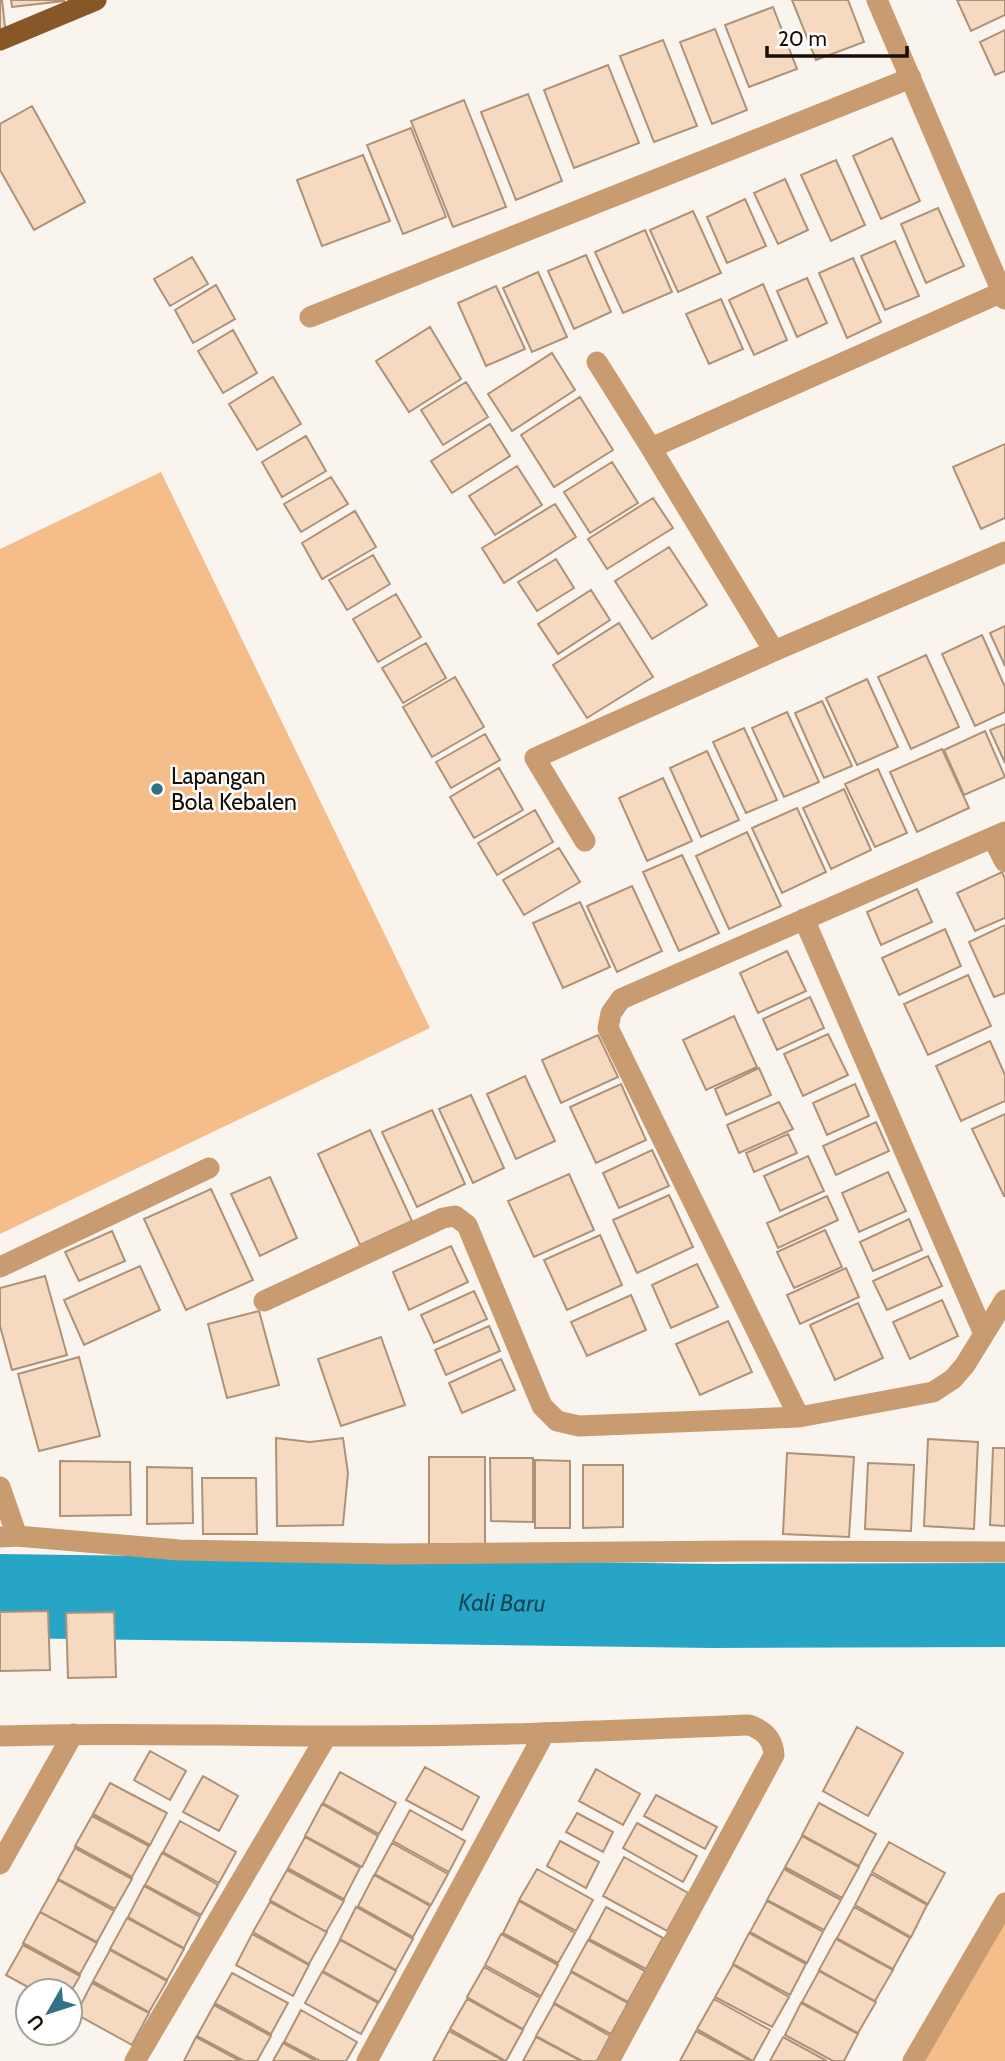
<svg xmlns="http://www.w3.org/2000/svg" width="1005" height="2061" viewBox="0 0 1005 2061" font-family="Cabin,sans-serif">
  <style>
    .green { fill: #f5bd8a }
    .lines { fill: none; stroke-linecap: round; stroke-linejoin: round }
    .river { stroke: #26a5c7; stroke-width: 84 }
    .building { fill: #f5d9c0; stroke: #ae9278; stroke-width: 2 }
    .minor { stroke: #c89b71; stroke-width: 21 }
    .major { stroke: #875728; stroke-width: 21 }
    .poi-dot { fill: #327286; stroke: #fff; stroke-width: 2.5 }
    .labels { text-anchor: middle; stroke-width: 5; stroke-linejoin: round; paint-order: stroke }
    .poi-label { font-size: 23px; fill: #180e05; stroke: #fff; text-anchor: start }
    .water-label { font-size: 24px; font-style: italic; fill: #154856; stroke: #fff }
  </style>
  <rect width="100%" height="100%" fill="#faf4ef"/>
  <!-- green -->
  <path class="green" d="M161,472L430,1028L0,1234V549Z
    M1005,1903V2061H913Z"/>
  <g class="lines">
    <!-- river -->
    <path class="river" id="s1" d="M0,1596L713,1606L1005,1605"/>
  </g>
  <!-- building -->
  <path class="building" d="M0,0H2L6,36L0,37Z
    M11,0H64V1L12,7Z
    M792,0H848L864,42L816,60Z
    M957,0H1005V15L971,31Z
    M773,7L797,69L749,87L725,25Z
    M715,29L747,110L712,124L680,42Z
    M1005,30V71L995,75L980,42Z
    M663,40L697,126L654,142L620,56Z
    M608,65L639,143L574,168L544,90Z
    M528,94L562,181L516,200L481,112Z
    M464,100L506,207L453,227L411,121Z
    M32,106L85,202L34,230L0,170V124Z
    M411,128L446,217L403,234L367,145Z
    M892,138L920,201L881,219L853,156Z
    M363,155L390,221L322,246L297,180Z
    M836,160L865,225L831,241L801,175Z
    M785,179L808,230L778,244L754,193Z
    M745,199L766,246L727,263L707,217Z
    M938,208L964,266L926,283L901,224Z
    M693,211L721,273L678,292L650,230Z
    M645,230L672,292L623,313L595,252Z
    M895,241L919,296L885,310L861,256Z
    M586,255L611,312L574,329L548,271Z
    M192,257L208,284L170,306L154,279Z
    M853,258L881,322L847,338L819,273Z
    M538,272L567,337L532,352L503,288Z
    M807,278L827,323L797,337L777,291Z
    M763,284L787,340L754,355L729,300Z
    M216,285L235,319L193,343L175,310Z
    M496,286L525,349L486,366L458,303Z
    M721,299L743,349L709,364L686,314Z
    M430,327L461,379L409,412L376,361Z
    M233,330L257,373L223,393L198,351Z
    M552,353L575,390L512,431L488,394Z
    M273,377L301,424L257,450L229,404Z
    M466,382L488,417L443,445L421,410Z
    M580,397L613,450L554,487L521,435Z
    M490,424L510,456L452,493L431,461Z
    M306,436L326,471L282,497L262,462Z
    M1005,444V518L981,529L953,467Z
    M612,462L638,503L590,533L564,492Z
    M517,466L542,505L495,535L469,496Z
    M331,477L348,504L301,532L284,504Z
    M653,498L673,528L607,569L588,539Z
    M555,504L576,537L504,583L482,548Z
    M355,511L376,547L322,579L302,543Z
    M669,547L707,605L652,639L615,581Z
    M373,555L390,584L347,610L329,580Z
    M556,559L574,588L537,611L518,582Z
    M591,590L610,620L558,654L538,624Z
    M396,594L421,637L378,662L353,619Z
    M619,623L653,677L587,718L553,665Z
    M1005,626V666L990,633Z
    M982,635L1005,687V712L975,726L942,654Z
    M426,643L446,678L403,703L382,668Z
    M926,655L959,727L911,749L878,677Z
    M455,677L484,727L432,757L403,707Z
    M867,679L898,747L857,765L826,698Z
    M822,701L852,766L824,778L795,713Z
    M787,712L819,782L784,797L752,728Z
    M1005,724V763L990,730Z
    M744,728L777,800L746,813L713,742Z
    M985,731L1005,777L964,795L944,750Z
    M485,734L500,760L451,788L436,762Z
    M942,749L969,808L917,832L890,772Z
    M707,751L739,820L701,837L670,768Z
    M499,768L523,810L474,838L450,797Z
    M878,769L907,833L875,847L845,784Z
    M663,778L692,841L647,861L619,798Z
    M844,789L871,850L831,869L803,808Z
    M797,808L826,872L782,893L752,828Z
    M535,810L553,842L497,875L478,843Z
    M747,832L781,906L729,929L696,856Z
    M559,848L580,882L524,915L503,880Z
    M682,855L719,933L679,951L643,872Z
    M1002,872L1005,879V918L975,931L957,893Z
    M632,886L662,951L617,972L587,906Z
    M917,889L932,922L881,945L867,912Z
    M580,902L610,967L563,988L533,923Z
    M1005,925V993L994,997L969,942Z
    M945,929L961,966L899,995L882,958Z
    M787,951L806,991L758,1013L740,973Z
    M968,975L991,1026L928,1055L904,1004Z
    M810,997L824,1028L777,1050L763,1019Z
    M734,1016L757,1067L706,1090L683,1040Z
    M828,1034L848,1075L803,1096L784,1054Z
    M598,1035L618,1077L561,1103L542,1060Z
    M990,1041L1005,1075V1101L961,1121L936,1066Z
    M759,1068L771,1095L726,1115L715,1089Z
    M525,1076L555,1141L516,1159L487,1094Z
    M621,1084L646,1140L596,1163L570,1107Z
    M855,1084L869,1116L827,1135L813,1103Z
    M471,1095L504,1168L473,1183L439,1109Z
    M779,1102L793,1129L739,1153L727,1125Z
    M432,1110L465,1184L417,1207L382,1132Z
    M1005,1114V1196H1004L972,1129Z
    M876,1122L889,1151L836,1175L823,1146Z
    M370,1130L412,1221L360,1245L318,1154Z
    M788,1134L797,1153L754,1172L746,1153Z
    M652,1150L669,1186L619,1208L603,1173Z
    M808,1156L824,1191L780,1211L764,1176Z
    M888,1172L906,1211L859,1232L842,1193Z
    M569,1174L594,1230L534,1257L508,1201Z
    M270,1177L297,1238L260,1256L231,1194Z
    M211,1189L253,1280L186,1310L144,1219Z
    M669,1195L693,1247L637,1273L613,1220Z
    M827,1196L838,1220L778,1248L767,1223Z
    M909,1219L922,1250L873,1271L860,1242Z
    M825,1230L842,1267L794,1288L777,1252Z
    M112,1231L125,1261L79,1281L65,1252Z
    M600,1235L622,1285L567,1310L544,1260Z
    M451,1246L468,1282L409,1310L393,1272Z
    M928,1256L942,1286L887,1310L873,1281Z
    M697,1264L718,1307L671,1328L652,1285Z
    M140,1266L160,1310L84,1345L64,1300Z
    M846,1268L859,1297L800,1324L787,1295Z
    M45,1276L67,1355L12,1370L0,1326V1288Z
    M474,1291L487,1319L434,1343L421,1315Z
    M631,1295L646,1330L587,1356L571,1322Z
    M942,1300L958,1336L910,1359L893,1322Z
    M858,1303L883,1358L835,1380L810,1325Z
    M259,1311L279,1385L227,1398L208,1324Z
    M728,1321L752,1372L700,1395L676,1344Z
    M489,1326L500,1351L446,1375L435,1350Z
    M381,1337L405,1405L341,1426L318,1359Z
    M79,1357L100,1436L39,1451L18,1374Z
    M501,1359L515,1390L462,1413L449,1383Z
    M276,1438L310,1442L343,1438L348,1473L343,1525L277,1526Z
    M928,1439L978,1442L974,1529L924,1526Z
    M993,1448H1005V1526L990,1525Z
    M787,1453L854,1457L849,1537L783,1534Z
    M429,1457H485V1544H429Z
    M490,1458H533V1522L491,1521Z
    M535,1460L570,1461V1528H535Z
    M60,1461L130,1462L131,1515L60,1516Z
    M868,1463L914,1465L911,1531L865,1529Z
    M583,1465H623V1527L583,1528Z
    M147,1467L192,1468L193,1523L147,1524Z
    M202,1478H256L257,1534H203Z
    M48,1611L50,1670L0,1671V1612Z
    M114,1612L116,1677L68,1678L66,1613Z
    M857,1727L903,1753L868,1816L823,1791Z
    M150,1751L186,1771L170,1800L134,1780Z
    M425,1767L479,1797L462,1830L406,1800Z
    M596,1769L640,1794L623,1825L579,1801Z
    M340,1772L396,1803L379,1834L323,1803Z
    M203,1776L238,1796L219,1831L183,1812Z
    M110,1783L167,1813L150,1845L93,1814Z
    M656,1795L717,1827L705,1849L644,1816Z
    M819,1803L876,1834L859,1866L802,1835Z
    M322,1804L378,1836L362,1867L305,1836Z
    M410,1810L465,1841L449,1872L393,1841Z
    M577,1813L613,1832L603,1852L566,1832Z
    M92,1816L149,1846L132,1877L75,1846Z
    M180,1821L236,1852L219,1883L163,1852Z
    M637,1823L697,1856L683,1882L623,1848Z
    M802,1836L859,1867L842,1898L785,1867Z
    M305,1837L360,1868L344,1899L288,1868Z
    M560,1841L599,1862L586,1888L547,1866Z
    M889,1842L945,1873L928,1904L872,1872Z
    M392,1843L448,1874L431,1905L375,1874Z
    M75,1848L132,1879L115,1909L58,1879Z
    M162,1853L218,1885L201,1915L145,1885Z
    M624,1857L688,1893L667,1931L603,1896Z
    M537,1869L593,1900L576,1931L519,1900Z
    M784,1869L841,1900L824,1930L767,1900Z
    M287,1870L344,1901L326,1932L270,1900Z
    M871,1874L927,1905L911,1937L855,1905Z
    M374,1875L430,1906L413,1937L358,1906Z
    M58,1880L114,1911L97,1942L40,1912Z
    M144,1886L200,1917L184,1948L128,1917Z
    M519,1901L575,1933L558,1963L503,1933Z
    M767,1901L823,1932L807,1963L750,1932Z
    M270,1902L327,1932L309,1964L253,1932Z
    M356,1907L413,1939L396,1970L340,1939Z
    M606,1907L663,1938L646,1969L589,1939Z
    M854,1907L910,1938L893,1969L837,1938Z
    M40,1912L97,1943L80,1974L23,1943Z
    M127,1918L184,1949L167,1980L110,1949Z
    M749,1933L806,1964L790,1995L733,1964Z
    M252,1934L309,1965L293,1996L236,1965Z
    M501,1934L558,1965L541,1996L485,1965Z
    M836,1939L893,1970L875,2001L819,1970Z
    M340,1940L396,1971L379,2002L323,1971Z
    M588,1940L645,1971L628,2002L571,1971Z
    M23,1945L80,1976L70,1993V1991H35L6,1975Z
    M110,1950L167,1981L149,2012L93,1981Z
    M733,1965L789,1997L772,2027L715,1997Z
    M484,1967L540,1998L523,2029L467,1997Z
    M819,1971L876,2002L858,2033L802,2002Z
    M322,1972L378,2003L361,2034L305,2003Z
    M571,1972L628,2003L611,2034L554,2003Z
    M232,1973L288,2003L271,2034L215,2003Z
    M92,1983L149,2013L132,2045L76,2014Z
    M467,1999L523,2030L506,2061L450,2029Z
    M714,1999L770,2030L753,2061L697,2029Z
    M801,2003L858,2034L844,2061H833L785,2035Z
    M554,2004L610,2036L597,2061H582L536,2036Z
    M214,2005L271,2036L257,2061H244L197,2036Z
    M301,2010L357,2042L346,2061H320L284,2042Z
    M449,2031L504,2061H433Z
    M696,2031L751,2061H680Z
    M196,2037L240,2061H184Z
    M536,2037L581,2061H523Z
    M783,2037L827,2061H770Z
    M283,2043L316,2061H273Z"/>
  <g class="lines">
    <!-- minor -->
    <path class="minor" d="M877,0L1005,299
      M310,317L911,78
      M597,362L651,448
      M774,651L651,448L1002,292
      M993,839L1005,862
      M585,841L535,758L774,651L1005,552
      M804,919L984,1334
      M0,1267L209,1168
      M264,1301L443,1218L455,1216L467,1225L542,1406L557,1421L579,1426L799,1417L933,1392L953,1379L965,1365L1005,1300
      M799,1417L608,1028L611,1013L621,999L1005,832
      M0,1487L17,1536
      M0,1537L17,1536L179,1550L390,1554L738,1551L1005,1552
      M0,1736C108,1732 216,1736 324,1736C466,1737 607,1731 749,1725C764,1730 773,1739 774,1755L609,2061
      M0,1864L73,1734
      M135,2061L326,1737
      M367,2061L544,1734
      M913,2061L1005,1903"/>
    <!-- major -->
    <path class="major" d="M0,40L96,0"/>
  </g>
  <!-- markers -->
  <circle class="poi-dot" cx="157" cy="789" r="7"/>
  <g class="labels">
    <!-- poi labels -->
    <g class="poi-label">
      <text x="171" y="784">Lapangan<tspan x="171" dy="26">Bola Kebalen</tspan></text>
    </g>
    <!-- water labels -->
    <g class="water-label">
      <text dy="8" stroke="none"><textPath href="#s1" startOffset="502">Kali Baru</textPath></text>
    </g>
  </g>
  <!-- north arrow -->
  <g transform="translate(49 2012) rotate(231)"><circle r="33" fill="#ffffff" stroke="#a39f9b" stroke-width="2"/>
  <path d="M0-5L12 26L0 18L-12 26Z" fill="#327286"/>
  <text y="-10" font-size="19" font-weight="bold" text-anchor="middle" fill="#180e05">U</text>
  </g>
  <!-- scale -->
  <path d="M767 46v10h140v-10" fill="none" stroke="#180e05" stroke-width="3.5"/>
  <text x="778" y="46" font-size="21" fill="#180e05" stroke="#ffffff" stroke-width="5" paint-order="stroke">20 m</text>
</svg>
